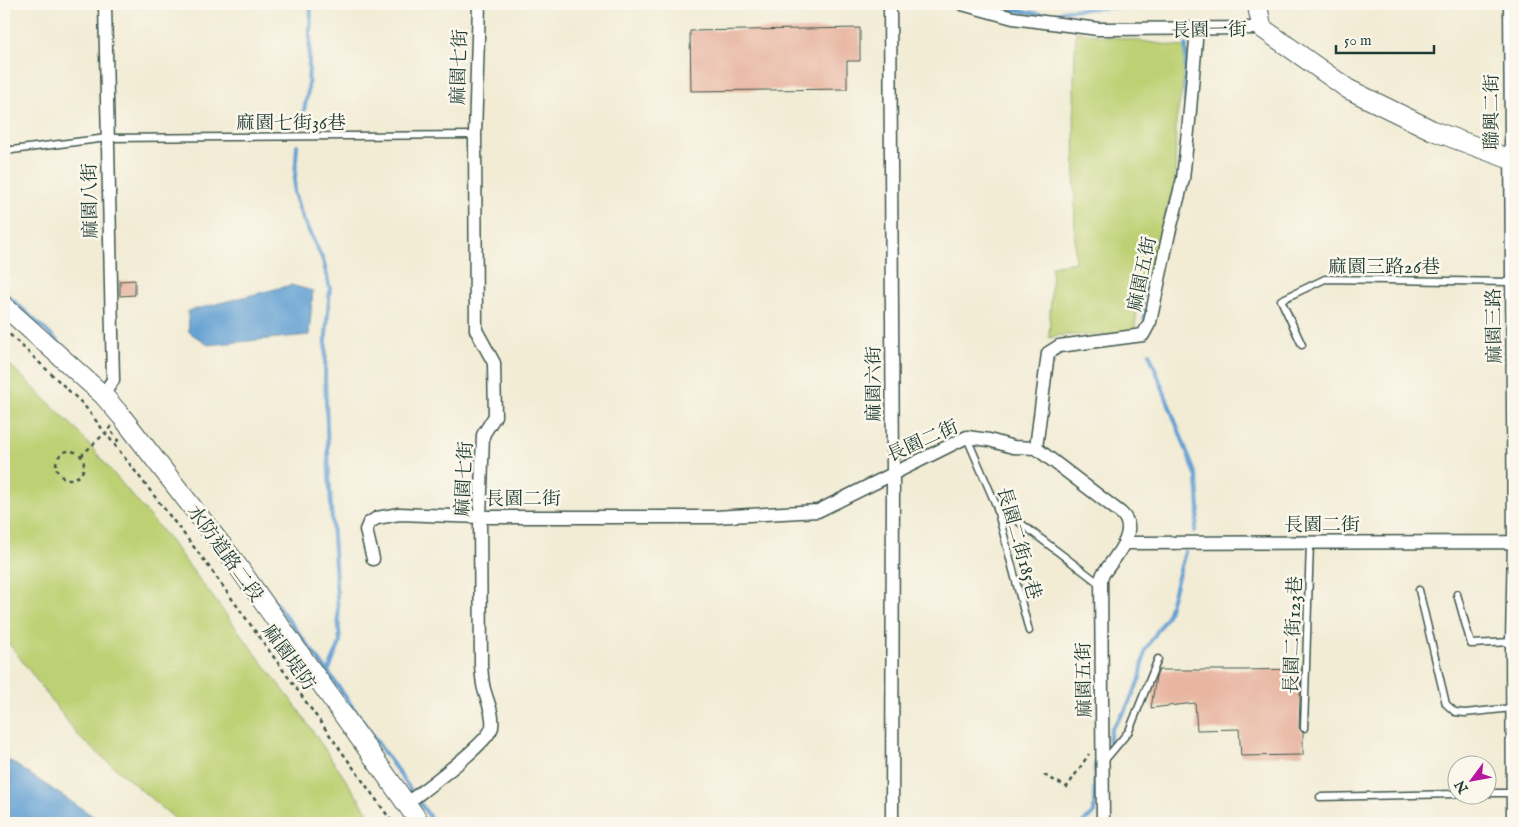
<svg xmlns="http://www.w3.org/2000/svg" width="1519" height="827" viewBox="0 0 1519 827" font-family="'IM FELL English','Noto Serif TC',serif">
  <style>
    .green { fill: #bdd073; stroke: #6e8654 }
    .water { fill: #609fd2; stroke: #406e83 }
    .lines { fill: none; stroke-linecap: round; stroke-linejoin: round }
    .stream { stroke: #609fd2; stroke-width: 4 }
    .building { fill: #e8b5a1 }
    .lane-casing { stroke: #3f574c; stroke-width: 9 }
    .street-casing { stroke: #3f574c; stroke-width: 15 }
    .secondary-casing { stroke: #3f574c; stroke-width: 21 }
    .path { stroke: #3f574c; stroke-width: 2.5; stroke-dasharray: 4 4; stroke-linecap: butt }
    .lane { stroke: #fff; stroke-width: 6 }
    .street { stroke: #fff; stroke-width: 12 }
    .secondary { stroke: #fff; stroke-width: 19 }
    .labels { text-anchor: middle; stroke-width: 5; stroke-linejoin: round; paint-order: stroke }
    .street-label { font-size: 19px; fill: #1f3d34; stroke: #fbf7ec }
  </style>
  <rect width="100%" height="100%" fill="#fbf7ec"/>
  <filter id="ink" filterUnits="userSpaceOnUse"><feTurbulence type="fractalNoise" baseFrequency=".02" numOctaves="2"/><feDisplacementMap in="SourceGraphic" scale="10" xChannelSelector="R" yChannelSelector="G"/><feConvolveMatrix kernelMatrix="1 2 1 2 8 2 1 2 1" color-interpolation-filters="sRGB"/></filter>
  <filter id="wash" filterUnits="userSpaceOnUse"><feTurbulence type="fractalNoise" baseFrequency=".0096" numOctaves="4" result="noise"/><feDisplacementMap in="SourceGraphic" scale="20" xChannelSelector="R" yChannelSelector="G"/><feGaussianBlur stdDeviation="1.12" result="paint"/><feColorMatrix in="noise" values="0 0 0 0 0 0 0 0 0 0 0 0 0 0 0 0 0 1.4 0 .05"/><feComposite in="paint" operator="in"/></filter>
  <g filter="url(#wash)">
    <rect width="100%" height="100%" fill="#f2ecd5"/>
    <!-- green -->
    <path class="green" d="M1076,32L1183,47L1189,52L1176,121L1175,183L1137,310L1134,335H1060L1049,338L1052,266L1075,262L1074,77Z
      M4,359L76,429L168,538L297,708L375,823H180L80,738L4,637Z"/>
    <!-- water -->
    <path class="water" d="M291,285L313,291L309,335L208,345L189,332L188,311Z
      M4,757L99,820L103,823H4Z"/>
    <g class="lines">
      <!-- stream -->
      <path class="stream" d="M993,4L1009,9L1099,23
        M1056,16L1060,12L1067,10L1147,6L1149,4
        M1185,101L1186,45
        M302,120L308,91L311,4
        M297,145L294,193L302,217L323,260L330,289L326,335L325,378L329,475L340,643L328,672
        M4,292L68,351
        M1145,322L1142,298L1170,206
        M1149,353L1197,478L1199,509L1195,531
        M262,585L328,672L434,823
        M1109,742L1111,729L1125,711L1140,679L1145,650L1167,616L1185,552
        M1082,823L1094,813L1095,764"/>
    </g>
    <g id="blocks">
      <!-- building -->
      <path class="building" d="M860,28V61H847V89L691,91L690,31Z
        M135,280V295L120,296V281Z
        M1301,669L1299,728L1303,733V755L1241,756L1239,729L1197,730L1195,703L1151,708L1156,677L1159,670H1244Z"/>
    </g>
  </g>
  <g filter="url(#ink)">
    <use href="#blocks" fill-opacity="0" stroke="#3f574c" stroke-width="1"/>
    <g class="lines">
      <!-- lane casing -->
      <g class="lane-casing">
        <path id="lane" d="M4,151L107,138L475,135
          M1302,345L1281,300L1325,279L1511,282
          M967,438L996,505L1029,631
          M997,505L1100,584
          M1419,590L1446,704L1455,712L1465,713L1512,708
          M1457,594L1471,644L1512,642
          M1304,728L1310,543
          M1104,761L1129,731L1158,659
          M1486,793H1513
          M1320,797L1456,794"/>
      </g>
      <!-- street casing -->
      <g class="street-casing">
        <path id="street" d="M890,4L893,473L892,823
          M962,4L1013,18L1098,29L1262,28
          M1510,4L1514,542L1512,642L1513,823
          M103,395L113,380L105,4
          M1036,448L1048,353L1059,346L1143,335L1150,322L1169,233L1183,179L1189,121L1197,29
          M1125,543L1515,542
          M373,559L366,530L369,523L377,518L399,514L480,517H715L818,511L967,437L989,440L1013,447L1036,448L1121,513C1141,531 1114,558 1103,574L1101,579L1103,823
          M406,804C423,790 488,744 492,727C494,714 487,701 484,689C482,682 482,674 481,666L480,517L483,435L495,416L494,363L476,330L475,135L479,4"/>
      </g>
      <!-- secondary casing -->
      <g class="secondary-casing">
        <path id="secondary" d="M1257,4L1262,28L1348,89L1434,131L1515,161
          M4,306L103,395L122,417L234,561L420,823"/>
      </g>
      <!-- path -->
      <path class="path" d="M4,329L83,404L204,560L393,823
        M111,426L109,429L118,440L114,444
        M56 465a14 14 0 1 1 28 0a14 14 0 1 1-28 0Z
        M81,456L105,433
        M1044,775L1067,787L1089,754"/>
      <!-- lane -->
      <use href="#lane" class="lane"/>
      <!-- street -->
      <use href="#street" class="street"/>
      <!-- secondary -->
      <use href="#secondary" class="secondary"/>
    </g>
  </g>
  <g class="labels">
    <!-- street labels -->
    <g class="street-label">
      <text transform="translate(1209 29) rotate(-1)" y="7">長園一街</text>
      <text transform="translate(458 67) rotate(-88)" y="7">麻園七街</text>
      <text transform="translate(1491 112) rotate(-90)" y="7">聯興二街</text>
      <text x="291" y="129">麻園七街36巷</text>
      <text transform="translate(89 201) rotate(-91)" y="7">麻園八街</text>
      <text x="1384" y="273">麻園三路26巷</text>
      <text transform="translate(1141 274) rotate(-78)" y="7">麻園五街</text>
      <text transform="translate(1493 326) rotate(-91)" y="7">麻園三路</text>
      <text transform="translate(873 384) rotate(-90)" y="7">麻園六街</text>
      <text transform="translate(922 440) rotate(-24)" y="7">長園二街</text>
      <text transform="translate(463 479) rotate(-87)" y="7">麻園七街</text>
      <text x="523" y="505">長園二街</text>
      <text x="1322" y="531">長園二街</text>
      <text transform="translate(1020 543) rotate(74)" y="7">長園二街185巷</text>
      <text transform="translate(226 553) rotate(54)" y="7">水防道路二段</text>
      <text transform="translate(1292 635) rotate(-88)" y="7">長園二街123巷</text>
      <text transform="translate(290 657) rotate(54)" y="7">麻園堤防</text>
      <text transform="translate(1083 680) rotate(-91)" y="7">麻園五街</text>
    </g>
  </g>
  <!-- margin -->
  <rect width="1519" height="827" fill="none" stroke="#fbf7ec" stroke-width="20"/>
  <!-- north arrow -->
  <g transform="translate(1472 780) rotate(238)"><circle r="24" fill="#fbf7ec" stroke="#a3ada2"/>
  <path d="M0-4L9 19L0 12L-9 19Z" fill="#b5179e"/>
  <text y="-8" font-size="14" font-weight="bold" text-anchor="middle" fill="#1f3d34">N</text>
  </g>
  <!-- scale -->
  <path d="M1336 45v8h98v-8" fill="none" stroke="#1f3d34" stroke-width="2.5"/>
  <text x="1344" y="45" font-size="15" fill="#1f3d34" stroke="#fbf7ec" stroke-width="4" paint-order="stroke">50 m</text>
</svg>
